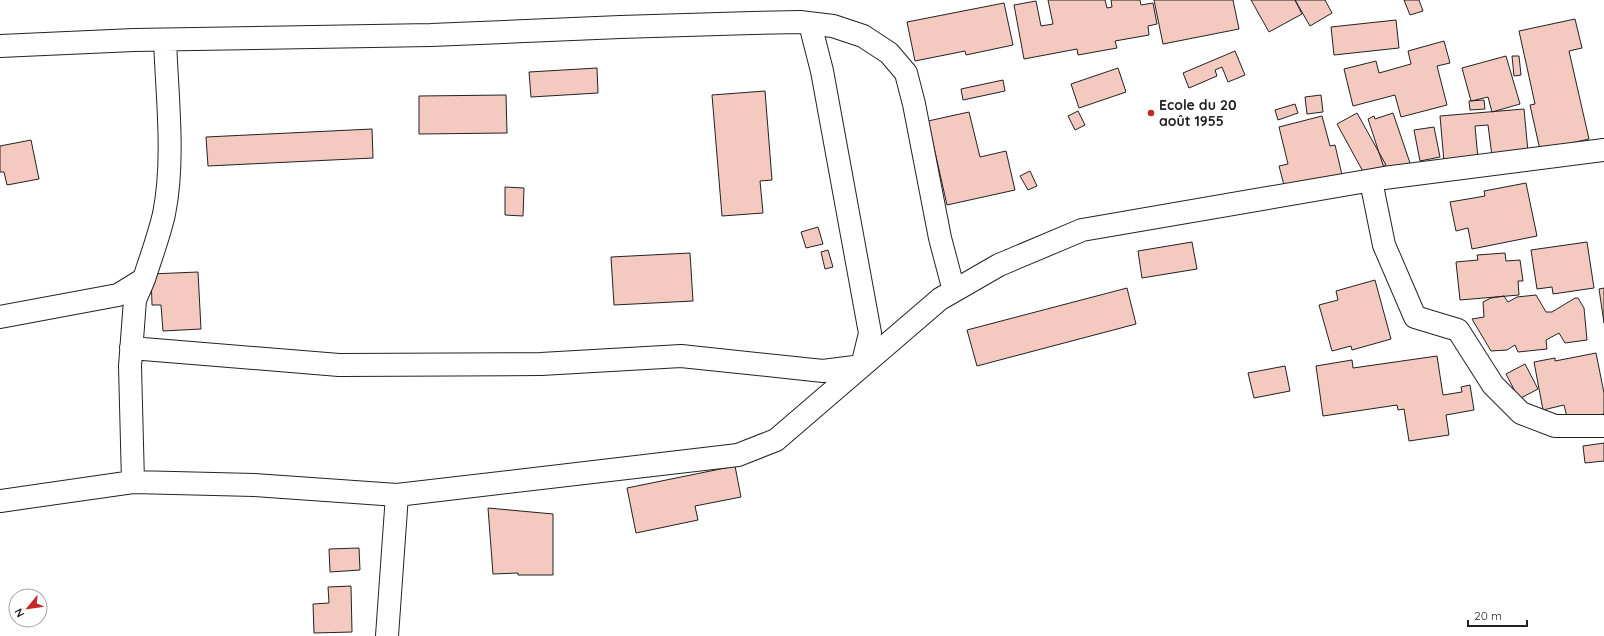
<svg xmlns="http://www.w3.org/2000/svg" width="1604" height="636" viewBox="0 0 1604 636" font-family="Quicksand,sans-serif">
  <style>
    .building { fill: #f3c9c0; stroke: #222 }
    .lines { fill: none; stroke-linecap: round; stroke-linejoin: round }
    .minor-casing { stroke: #222; stroke-width: 24 }
    .minor { stroke: #fff; stroke-width: 22 }
    .poi-dot { fill: #c62828; stroke: #fff; stroke-width: 1.5 }
    .labels { text-anchor: middle; stroke-width: 3; stroke-linejoin: round; paint-order: stroke }
    .poi-label { font-size: 14px; font-weight: bold; fill: #222; stroke: #fff; text-anchor: start }
  </style>
  <rect width="100%" height="100%" fill="#fff"/>
  <!-- building -->
  <path class="building" d="M1048,0H1105L1107,8L1112,7L1111,0H1140L1141,5L1153,3L1157,24L1148,26L1149,35L1115,41L1117,48L1078,55L1077,49L1024,59L1014,5L1036,1L1041,26L1053,24Z
    M1154,0H1233L1239,29L1163,44Z
    M1251,0H1295L1302,14L1269,32Z
    M1295,0H1325L1332,13L1310,26Z
    M1404,0H1419L1423,11L1410,15Z
    M1004,3L1013,45L966,55L965,51L915,61L907,22Z
    M1575,19L1582,48L1569,51L1589,139L1540,150L1530,105L1535,104L1519,31Z
    M1396,20L1399,48L1334,55L1331,27Z
    M1444,41L1450,63L1437,66L1447,105L1401,117L1395,95L1353,106L1344,69L1376,61L1379,73L1411,64L1408,51Z
    M1235,51L1245,75L1228,82L1222,67L1215,70L1217,76L1189,88L1183,73Z
    M1506,56L1520,104L1492,112L1488,97L1471,101L1462,68Z
    M1512,56H1519L1521,75L1514,76Z
    M597,68L598,93L531,97L529,72Z
    M1118,68L1126,92L1079,108L1071,84Z
    M1003,80L1005,91L963,100L961,89Z
    M765,91L772,180L760,181L763,213L722,216L712,95Z
    M506,95L507,133L419,134V96Z
    M1321,95L1323,112L1307,114L1305,97Z
    M1484,100L1485,109L1470,110L1469,101Z
    M1295,104L1298,113L1278,120L1275,110Z
    M1524,109L1528,152L1492,156L1488,125L1475,126L1478,159L1444,162L1440,116Z
    M1078,111L1085,125L1075,130L1068,116Z
    M969,112L980,157L1006,151L1015,190L947,205L928,121Z
    M1357,113L1386,165L1366,177L1337,124Z
    M1393,113L1411,166L1386,174L1368,119L1374,116L1375,119Z
    M1322,116L1330,146L1335,145L1342,175L1285,189L1279,166L1288,164L1279,127Z
    M1434,127L1440,157L1420,161L1414,130Z
    M372,129L373,158L208,166L206,137Z
    M31,140L39,179L7,185L4,172H0V146Z
    M1030,171L1037,186L1028,190L1020,176Z
    M1526,183L1537,236L1472,249L1468,228L1456,231L1450,202L1485,196L1484,191Z
    M505,187L524,188L523,216L505,215Z
    M818,227L823,244L806,248L801,232Z
    M1192,242L1197,269L1142,278L1138,251Z
    M1587,242L1594,288L1553,294L1552,287L1537,289L1531,250Z
    M828,250L833,267L825,269L821,252Z
    M690,253L693,301L614,305L611,257Z
    M1505,253L1506,261L1520,260L1523,281H1518L1519,295L1460,300L1456,262L1478,260L1477,255Z
    M198,272L201,329L163,331L161,305H152L151,274Z
    M1375,280L1391,339L1352,350L1351,346L1332,351L1319,305L1338,300L1336,291Z
    M1127,288L1136,324L977,366L967,330Z
    M1604,288V323L1599,289Z
    M1536,295L1546,312H1552L1575,298H1578L1584,308L1587,340L1565,343L1559,333L1546,340L1547,349L1518,352L1515,345L1507,350L1491,351L1472,319L1484,317L1483,302L1491,298L1504,296L1508,302L1517,297Z
    M1596,353L1604,393V414L1568,421L1564,405L1543,410L1534,362L1555,358V361Z
    M1437,356L1443,395L1462,392L1461,387L1470,385L1474,410L1446,415L1449,435L1409,441L1404,409L1398,410L1397,405L1323,416L1316,366L1352,360L1353,368Z
    M1525,364L1538,389L1519,399L1506,374Z
    M1285,366L1290,391L1254,398L1248,373Z
    M1604,443V461L1585,463L1583,446Z
    M735,466L741,497L695,506L698,520L636,533L627,488Z
    M488,508L553,514V575H518V573L493,574Z
    M359,548L360,570L330,572L329,549Z
    M351,586L352,632L314,633L313,604L329,603L328,587Z"/>
  <g class="lines">
    <!-- minor casing -->
    <g class="minor-casing">
      <path id="minor" d="M0,46L134,40L431,35L620,27L752,23L800,22L833,26L863,36L889,53L906,73L914,104L940,238L954,291
        M1371,181L1384,245L1415,317L1458,330L1493,385L1521,413L1555,426H1604
        M0,317L118,295L144,279C151,257 159,236 164,214C175,159 167,96 165,40
        M131,348L339,365L541,364L681,356L823,371L862,366L870,333L822,71L810,24
        M133,482L130,366L135,300L144,279
        M0,501L133,482L254,485L397,495L738,455L776,440L940,299L999,265L1082,230L1384,178L1604,150
        M387,636L397,495"/>
    </g>
    <!-- minor -->
    <use href="#minor" class="minor"/>
  </g>
  <!-- markers -->
  <circle class="poi-dot" cx="1151" cy="113" r="4"/>
  <g class="labels">
    <!-- poi labels -->
    <g class="poi-label">
      <text x="1159" y="110">Ecole du 20<tspan x="1159" dy="16">août 1955</tspan></text>
    </g>
  </g>
  <!-- north arrow -->
  <g transform="translate(28 608) rotate(241)"><circle r="19" fill="#ffffff" stroke="#a7a7a7"/>
  <path d="M0-3L7 15L0 10L-7 15Z" fill="#c62828"/>
  <text y="-6" font-size="11" font-weight="bold" text-anchor="middle" fill="#222222">N</text>
  </g>
  <!-- scale -->
  <path d="M1468 620v6h59v-6" fill="none" stroke="#222222" stroke-width="2"/>
  <text x="1474" y="620" font-size="12" fill="#222222" stroke="#ffffff" stroke-width="3" paint-order="stroke">20 m</text>
</svg>
